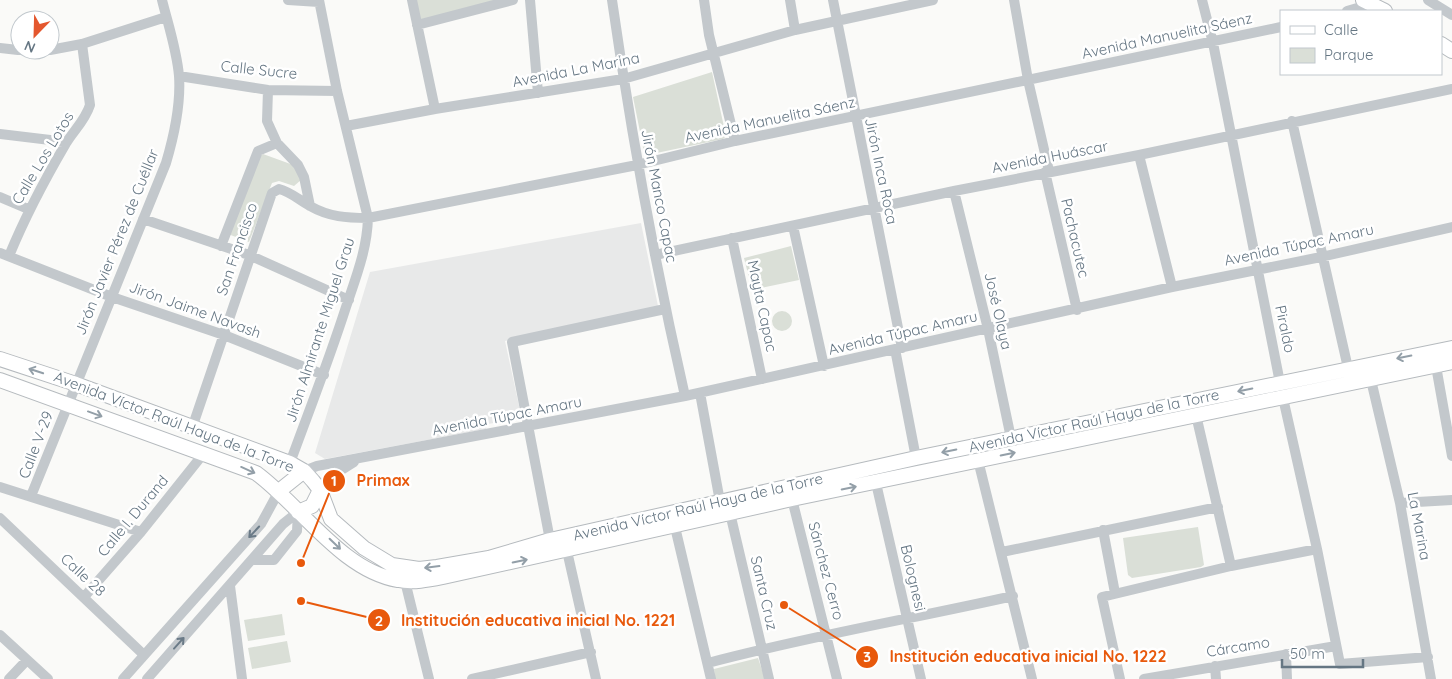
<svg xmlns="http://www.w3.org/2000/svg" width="1452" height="679" viewBox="0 0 1452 679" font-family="Quicksand,sans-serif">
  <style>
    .built { fill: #e8e9e9 }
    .green { fill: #dadfd7 }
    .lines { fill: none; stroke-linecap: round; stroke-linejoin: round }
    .major-casing { stroke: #b5babe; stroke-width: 16 }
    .minor { stroke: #c3c8cc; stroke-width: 10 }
    .major { stroke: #fff; stroke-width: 14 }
    .oneway { stroke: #939fa8 }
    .oneway2 { stroke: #6a7a87 }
    .labels { text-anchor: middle; stroke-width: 5; stroke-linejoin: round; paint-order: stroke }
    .street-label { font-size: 15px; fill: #657683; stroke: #fff }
    .leader { fill: none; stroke: #e8590c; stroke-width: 2 }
    .callout-dot { fill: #e8590c; stroke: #fff; stroke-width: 2 }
    .mark-label { font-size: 15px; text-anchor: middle; font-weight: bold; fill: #fff }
    .callout-label { font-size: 16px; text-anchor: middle; font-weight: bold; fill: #e8590c; stroke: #fff; stroke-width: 5; stroke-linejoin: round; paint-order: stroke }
  </style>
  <rect width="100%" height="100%" fill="#fafaf8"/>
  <!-- built -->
  <path class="built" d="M641,223L658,306L505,341L521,415L518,419L488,424L486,429L325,459L315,453L370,272Z"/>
  <!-- green -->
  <path class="green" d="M415,0H503L419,20Z
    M712,72L726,136L723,139L647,155L644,152L633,97Z
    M263,154L296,166L301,180L294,186L279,181L272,183L249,242L228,234L257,158Z
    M791,246L799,280L752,290L744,258Z
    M772 321a10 10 0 1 1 20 0a10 10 0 1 1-20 0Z
    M1198,527L1204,565L1201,567L1132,578L1128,575L1123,538Z
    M282,614L285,635L248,641L244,620Z
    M287,641L291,662L252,669L248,648Z
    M758,658L765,679H715L714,669Z"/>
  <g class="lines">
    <!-- major casing -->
    <g class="major-casing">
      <path id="major" d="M1363,0L1385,11
        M1441,44L1452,51
        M0,359L76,384L290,463L304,471L313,481L320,490L331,519L364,548L392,565L419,569L437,567L489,558L550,540L916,458L1452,348
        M0,380L256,473C300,505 342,571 398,580C413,583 428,580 443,577L792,499L1452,362
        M279,491L304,471
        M298,512L312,506L320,490"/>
    </g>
    <!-- minor -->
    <path class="minor" d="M288,0L319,2
      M412,0L435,109
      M530,0L538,93
      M612,0C631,133 655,265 685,396
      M704,0L709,35L735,141
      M790,0L795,30
      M833,0L902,348
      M1014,0L1028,80L1049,171
      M1202,0L1213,43L1283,398L1317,549L1340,664L1428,657
      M1428,0L1452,15
      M1347,11L1371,4
      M417,25L513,0
      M0,48L18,50H48
      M50,50L82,44L166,17
      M179,76L268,90L337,91
      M268,90L267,121L277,143L298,165L304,177L310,206
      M1292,121L1348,368
      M346,126L435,109L623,79L795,30L933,0
      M0,134L67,142
      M1139,155L1172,287
      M1045,172L1077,310
      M954,191L988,329L1011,438
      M0,197L28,209
      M143,219L249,255L349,300
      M793,226L824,366
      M732,238L762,379
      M221,246L258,151L277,143
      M0,253L112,297L224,335L324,375
      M655,255L954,191L1139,155L1452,89
      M9,256C25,217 44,181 65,145C73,131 85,121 90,105L82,44
      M895,349L916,458
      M1436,366L1452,456
      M1371,380L1400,503L1431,679
      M700,393L721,507
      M1196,415L1231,566
      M192,428L272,193L279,189C291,192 299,200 310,206C329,217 347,218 368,218L637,165L735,141L1281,27
      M978,460L1032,679
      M290,463C309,411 329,360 346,307C356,277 367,250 368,218L337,91L319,0
      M304,471L317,466L685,396L1172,287L1321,257L1452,227
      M876,483L921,679
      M0,487L141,532
      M320,490L327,479L354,462
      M31,496L166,163C174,136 181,105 179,76C177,51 168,24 162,0
      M792,499L837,679
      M1400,503L1452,500
      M730,513L769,679
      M0,518L144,655
      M675,527L711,679
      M1103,530L1115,593
      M550,540L512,342L665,309
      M567,551L596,679
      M1002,552L1218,507
      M253,560H274L297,531L298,512
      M405,581L429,679
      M230,586L242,679
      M84,597L141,532L204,453
      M0,635L48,679
      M1286,654L1287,679
      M708,663C809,636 911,619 1013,596
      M1215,666L1216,679
      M9,679L27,660
      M123,679L261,524L279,491
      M147,679L283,524L298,512
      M472,679L591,652
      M1120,679L1102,597L1231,566L1317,549
      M1144,679L1336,646"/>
    <!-- major -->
    <use href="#major" class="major"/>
  </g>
  <!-- one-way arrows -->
  <defs><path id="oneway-shaft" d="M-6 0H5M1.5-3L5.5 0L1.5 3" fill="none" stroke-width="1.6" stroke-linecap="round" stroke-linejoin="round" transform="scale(1.25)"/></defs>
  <g class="oneway">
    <use href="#oneway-shaft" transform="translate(1404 357) rotate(169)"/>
    <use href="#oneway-shaft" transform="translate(36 371) rotate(-162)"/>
    <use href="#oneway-shaft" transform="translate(1245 390) rotate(168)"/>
    <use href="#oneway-shaft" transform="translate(95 414) rotate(20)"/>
    <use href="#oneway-shaft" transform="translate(949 451) rotate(168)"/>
    <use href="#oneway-shaft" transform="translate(1008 454) rotate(-12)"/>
    <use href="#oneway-shaft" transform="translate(248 470) rotate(24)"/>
    <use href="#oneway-shaft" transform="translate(849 488) rotate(-11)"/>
    <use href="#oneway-shaft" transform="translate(335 544) rotate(44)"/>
    <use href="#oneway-shaft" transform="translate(520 561) rotate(-12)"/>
    <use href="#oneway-shaft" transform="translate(432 567) rotate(173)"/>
  </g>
  <g class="oneway2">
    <use href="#oneway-shaft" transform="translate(254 532) rotate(133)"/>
    <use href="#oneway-shaft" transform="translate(179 643) rotate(-48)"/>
  </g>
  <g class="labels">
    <!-- street labels -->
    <g class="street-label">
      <text transform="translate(1167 36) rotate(-12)" y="5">Avenida Manuelita Sáenz</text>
      <text transform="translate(259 70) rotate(6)" y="5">Calle Sucre</text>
      <text transform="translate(576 70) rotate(-11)" y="5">Avenida La Marina</text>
      <text transform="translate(770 120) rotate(-12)" y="5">Avenida Manuelita Sáenz</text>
      <text transform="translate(1050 157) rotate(-11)" y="5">Avenida Huáscar</text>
      <text transform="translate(43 158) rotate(-59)" y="5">Calle Los Lotos</text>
      <text transform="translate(881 171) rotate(78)" y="5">Jirón Inca Roca</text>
      <text transform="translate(659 196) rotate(79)" y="5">Jirón Manco Capac</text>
      <text transform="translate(1075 238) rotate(77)" y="5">Pachacutec</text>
      <text transform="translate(117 242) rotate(-68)" y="5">Jirón Javier Pérez de Cuéllar</text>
      <text transform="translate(1299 245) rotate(-12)" y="5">Avenida Túpac Amaru</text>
      <text transform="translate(237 249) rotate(-71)" y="5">San Francisco</text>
      <text transform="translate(762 306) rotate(78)" y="5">Mayta Capac</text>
      <text transform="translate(195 310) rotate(20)" y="5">Jirón Jaime Navash</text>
      <text transform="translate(998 311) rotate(77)" y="5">José Olaya</text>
      <text transform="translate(1285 329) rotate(78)" y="5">Piraldo</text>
      <text transform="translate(320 330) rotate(-72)" y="5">Jirón Almirante Miguel Grau</text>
      <text transform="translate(903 333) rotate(-13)" y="5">Avenida Túpac Amaru</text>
      <text transform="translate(507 416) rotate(-11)" y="5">Avenida Túpac Amaru</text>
      <text transform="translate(1094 421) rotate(-12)" y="5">Avenida Víctor Raúl Haya de la Torre</text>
      <text transform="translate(174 422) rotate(21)" y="5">Avenida Víctor Raúl Haya de la Torre</text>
      <text transform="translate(36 445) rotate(-69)" y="5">Calle V-29</text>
      <text transform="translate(698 507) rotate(-13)" y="5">Avenida Víctor Raúl Haya de la Torre</text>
      <text transform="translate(133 516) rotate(-50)" y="5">Calle I. Durand</text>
      <text transform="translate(1419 526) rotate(79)" y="5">La Marina</text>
      <text transform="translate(826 571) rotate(75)" y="5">Sánchez Cerro</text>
      <text transform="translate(83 575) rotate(43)" y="5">Calle 28</text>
      <text transform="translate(913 578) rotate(77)" y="5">Bolognesi</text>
      <text transform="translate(764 593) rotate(77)" y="5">Santa Cruz</text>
      <text transform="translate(1238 647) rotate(-9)" y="5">Cárcamo</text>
    </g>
  </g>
  <!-- callouts -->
  <path class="leader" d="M301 563L334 481M301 601L379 620M784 605L867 657"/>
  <g class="callout-dot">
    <circle cx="301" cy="563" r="5"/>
    <circle cx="301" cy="601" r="5"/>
    <circle cx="784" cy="605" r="5"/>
    <circle cx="334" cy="481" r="12"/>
    <circle cx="379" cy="620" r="12"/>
    <circle cx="867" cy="657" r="12"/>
  </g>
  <g class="mark-label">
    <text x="334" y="486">1</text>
    <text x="379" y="626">2</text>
    <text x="867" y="662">3</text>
  </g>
  <g class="callout-label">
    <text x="383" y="486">Primax</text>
    <text x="538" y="626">Institución educativa inicial No. 1221</text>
    <text x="1028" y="662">Institución educativa inicial No. 1222</text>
  </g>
  <!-- legend -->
  <rect x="1280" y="10" width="162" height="65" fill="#ffffff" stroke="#c1c8cd"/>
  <rect x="1290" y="26" width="25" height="8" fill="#ffffff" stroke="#c1c8cd"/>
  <text x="1324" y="35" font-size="15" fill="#657683">Calle</text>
  <rect x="1290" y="48" width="25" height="15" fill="#dadfd7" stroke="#c1c8cd"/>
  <text x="1324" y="60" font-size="15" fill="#657683">Parque</text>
  <!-- north arrow -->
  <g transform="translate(35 35) rotate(203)"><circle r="24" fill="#ffffff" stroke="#c1c8cd"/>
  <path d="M0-4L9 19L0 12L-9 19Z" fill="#e4572e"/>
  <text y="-8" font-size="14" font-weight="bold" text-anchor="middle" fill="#657683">N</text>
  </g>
  <!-- scale -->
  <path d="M1282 659v8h81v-8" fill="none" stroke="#657683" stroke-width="2.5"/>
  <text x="1290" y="659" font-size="15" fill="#657683" stroke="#ffffff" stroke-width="4" paint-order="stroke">50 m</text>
</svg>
